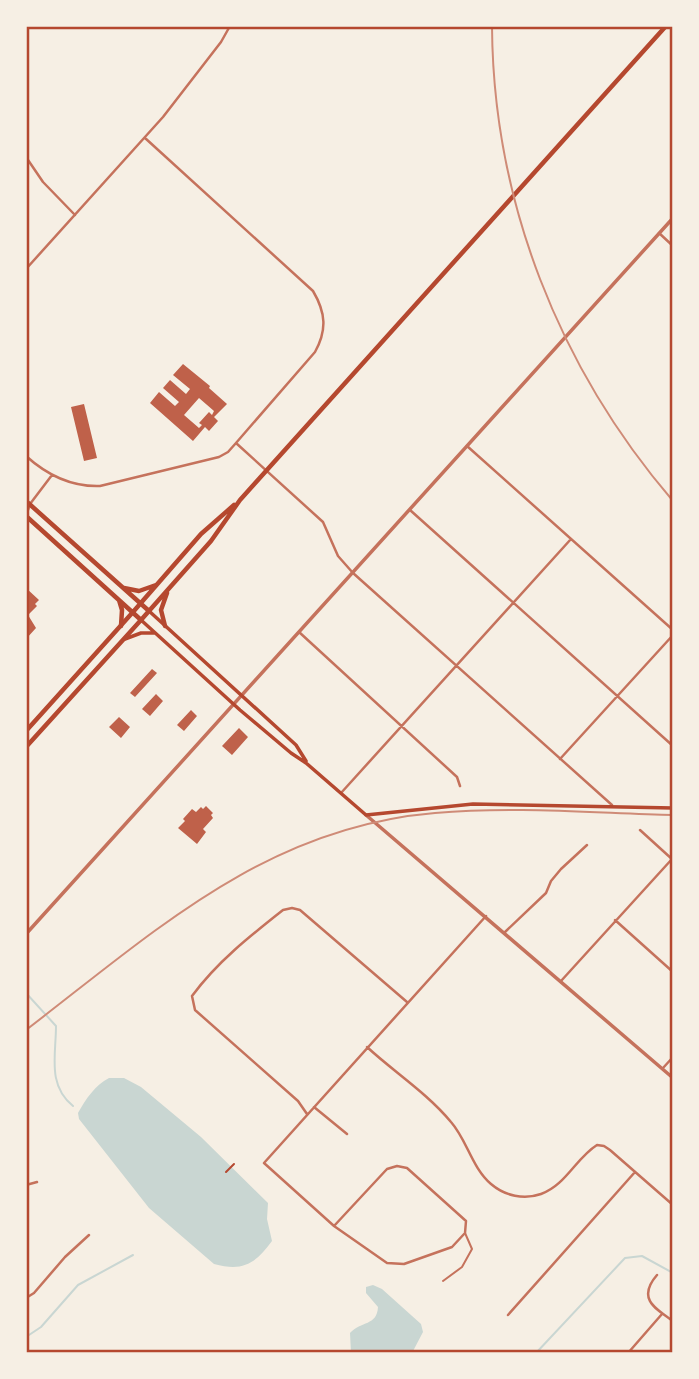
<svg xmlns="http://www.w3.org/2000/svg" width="699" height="1379" viewBox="0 0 699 1379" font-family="'Sofia Sans Condensed',sans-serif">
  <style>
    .water { fill: #c9d6d2 }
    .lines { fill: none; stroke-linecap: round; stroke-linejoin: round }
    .stream { stroke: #c9d6d2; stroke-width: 2 }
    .building { fill: #bf614a; fill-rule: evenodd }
    .path { stroke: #b5482f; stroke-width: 2 }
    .service { stroke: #c5725c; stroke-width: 2 }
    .minor { stroke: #c5725c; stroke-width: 2.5 }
    .tertiary { stroke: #c5725c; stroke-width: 3.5 }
    .secondary { stroke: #b5482f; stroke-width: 3.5 }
    .primary { stroke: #b5482f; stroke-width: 4.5 }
    .trunk { stroke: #b5482f; stroke-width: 4.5 }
    .rail { stroke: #cf8b77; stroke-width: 2 }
    .neatline { fill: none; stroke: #b5482f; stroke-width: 2.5 }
  </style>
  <rect width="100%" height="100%" fill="#f6efe4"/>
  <!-- water -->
  <path class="water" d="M109,1078H124L141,1087L201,1137L268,1203L267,1219L272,1241C255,1264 243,1272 214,1264L149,1208L79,1119L78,1113C86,1099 95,1085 109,1078Z
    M373,1285L382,1289L421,1324L423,1332L412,1353H351L350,1333C361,1321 377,1326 378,1307L366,1293V1287Z"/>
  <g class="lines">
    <!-- stream -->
    <path class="stream" d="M26,993L56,1026C56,1055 47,1085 73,1106
      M26,1337L41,1327L78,1285L133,1255
      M536,1353L625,1258L642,1256L673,1273"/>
  </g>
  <!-- building -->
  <path class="building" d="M183,364L210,386L209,388L227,404L214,417L218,421L209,431L205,427L193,441L150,403L159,392L175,406L179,402L163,388L170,380L186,394L190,389L173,375ZM199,398L214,411L212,415L209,412L199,423L202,425L199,428L184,415Z
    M84,404L97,458L84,461L71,407Z
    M26,588L39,600L35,604L37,606L28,615L36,628L26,639Z
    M152,669L157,673L135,697L130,693Z
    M156,694L163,701L150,716L142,709Z
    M191,710L197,716L184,731L177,725Z
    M119,717L130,727L121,738L109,727Z
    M239,728L248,737L232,755L222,746Z
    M206,806L213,813L211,815L213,818L203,829L206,832L197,844L178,828L185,821L183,819L192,809L196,812L201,807L203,809Z"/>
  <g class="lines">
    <!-- path -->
    <path class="path" d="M226,1172L234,1164"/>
    <!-- service -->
    <path class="service" d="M443,1281L462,1267L472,1249L465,1233"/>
    <!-- minor -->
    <path class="minor" d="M26,157L43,182L75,215
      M659,233L673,246
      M26,269L163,117L221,42L230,26
      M236,443L323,522L338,556L353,573L612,805
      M467,446L673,630
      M26,456C47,475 71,487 100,486L219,457L228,452L236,443L315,352C327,330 326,313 313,291L145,138
      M410,510L673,746
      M26,516L30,504L52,475
      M299,632L457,777L460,786
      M560,759L673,635
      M341,793L571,539
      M640,830L673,860
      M615,920L673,972
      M505,932L546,893L551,881L561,869L587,845
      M561,981L672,859
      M367,1047C394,1072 427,1093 451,1122C467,1140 472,1168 491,1184C505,1196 524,1200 541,1194C566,1185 576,1158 597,1145L604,1146L610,1150L673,1205
      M663,1068L673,1057
      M314,1107L347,1134
      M307,1114L298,1101L195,1010L192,996C217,962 250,936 283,910L292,908L300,910L407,1002
      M26,1185L37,1182
      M334,1226L387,1263L404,1264L452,1247L465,1233L466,1221L407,1168L397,1166L387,1169L334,1226L264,1163L486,916
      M672,1259L673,1257
      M657,1275C637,1298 654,1308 673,1321
      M26,1298L34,1293L65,1257L89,1235
      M508,1315L635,1172
      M628,1353L662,1314"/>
    <!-- tertiary -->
    <path class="tertiary" d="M366,815L673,1078
      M26,934L673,218"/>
    <!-- secondary -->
    <path class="secondary" d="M149,611L296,745L306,761
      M141,620L240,710L291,753L306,763L366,815L473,804L673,808
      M125,639L141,633H154"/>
    <!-- primary -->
    <path class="primary" d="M26,731L133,612
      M26,747L141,620"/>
    <!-- trunk -->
    <path class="trunk" d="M26,501L149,611
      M26,516L141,620L211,541L240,500L666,26
      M124,588L139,591L156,585
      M119,600L122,610L121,626
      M133,612L201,534L234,505
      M165,626L161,610L167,593"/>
    <!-- rail -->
    <path class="rail" d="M492,26C493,201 559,368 673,501
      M26,1030C154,932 266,827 435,813C513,806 594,813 673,815"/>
  </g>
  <!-- border -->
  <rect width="699" height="1379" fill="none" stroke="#f6efe4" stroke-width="56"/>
  <rect x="28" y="28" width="643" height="1323" class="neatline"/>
</svg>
